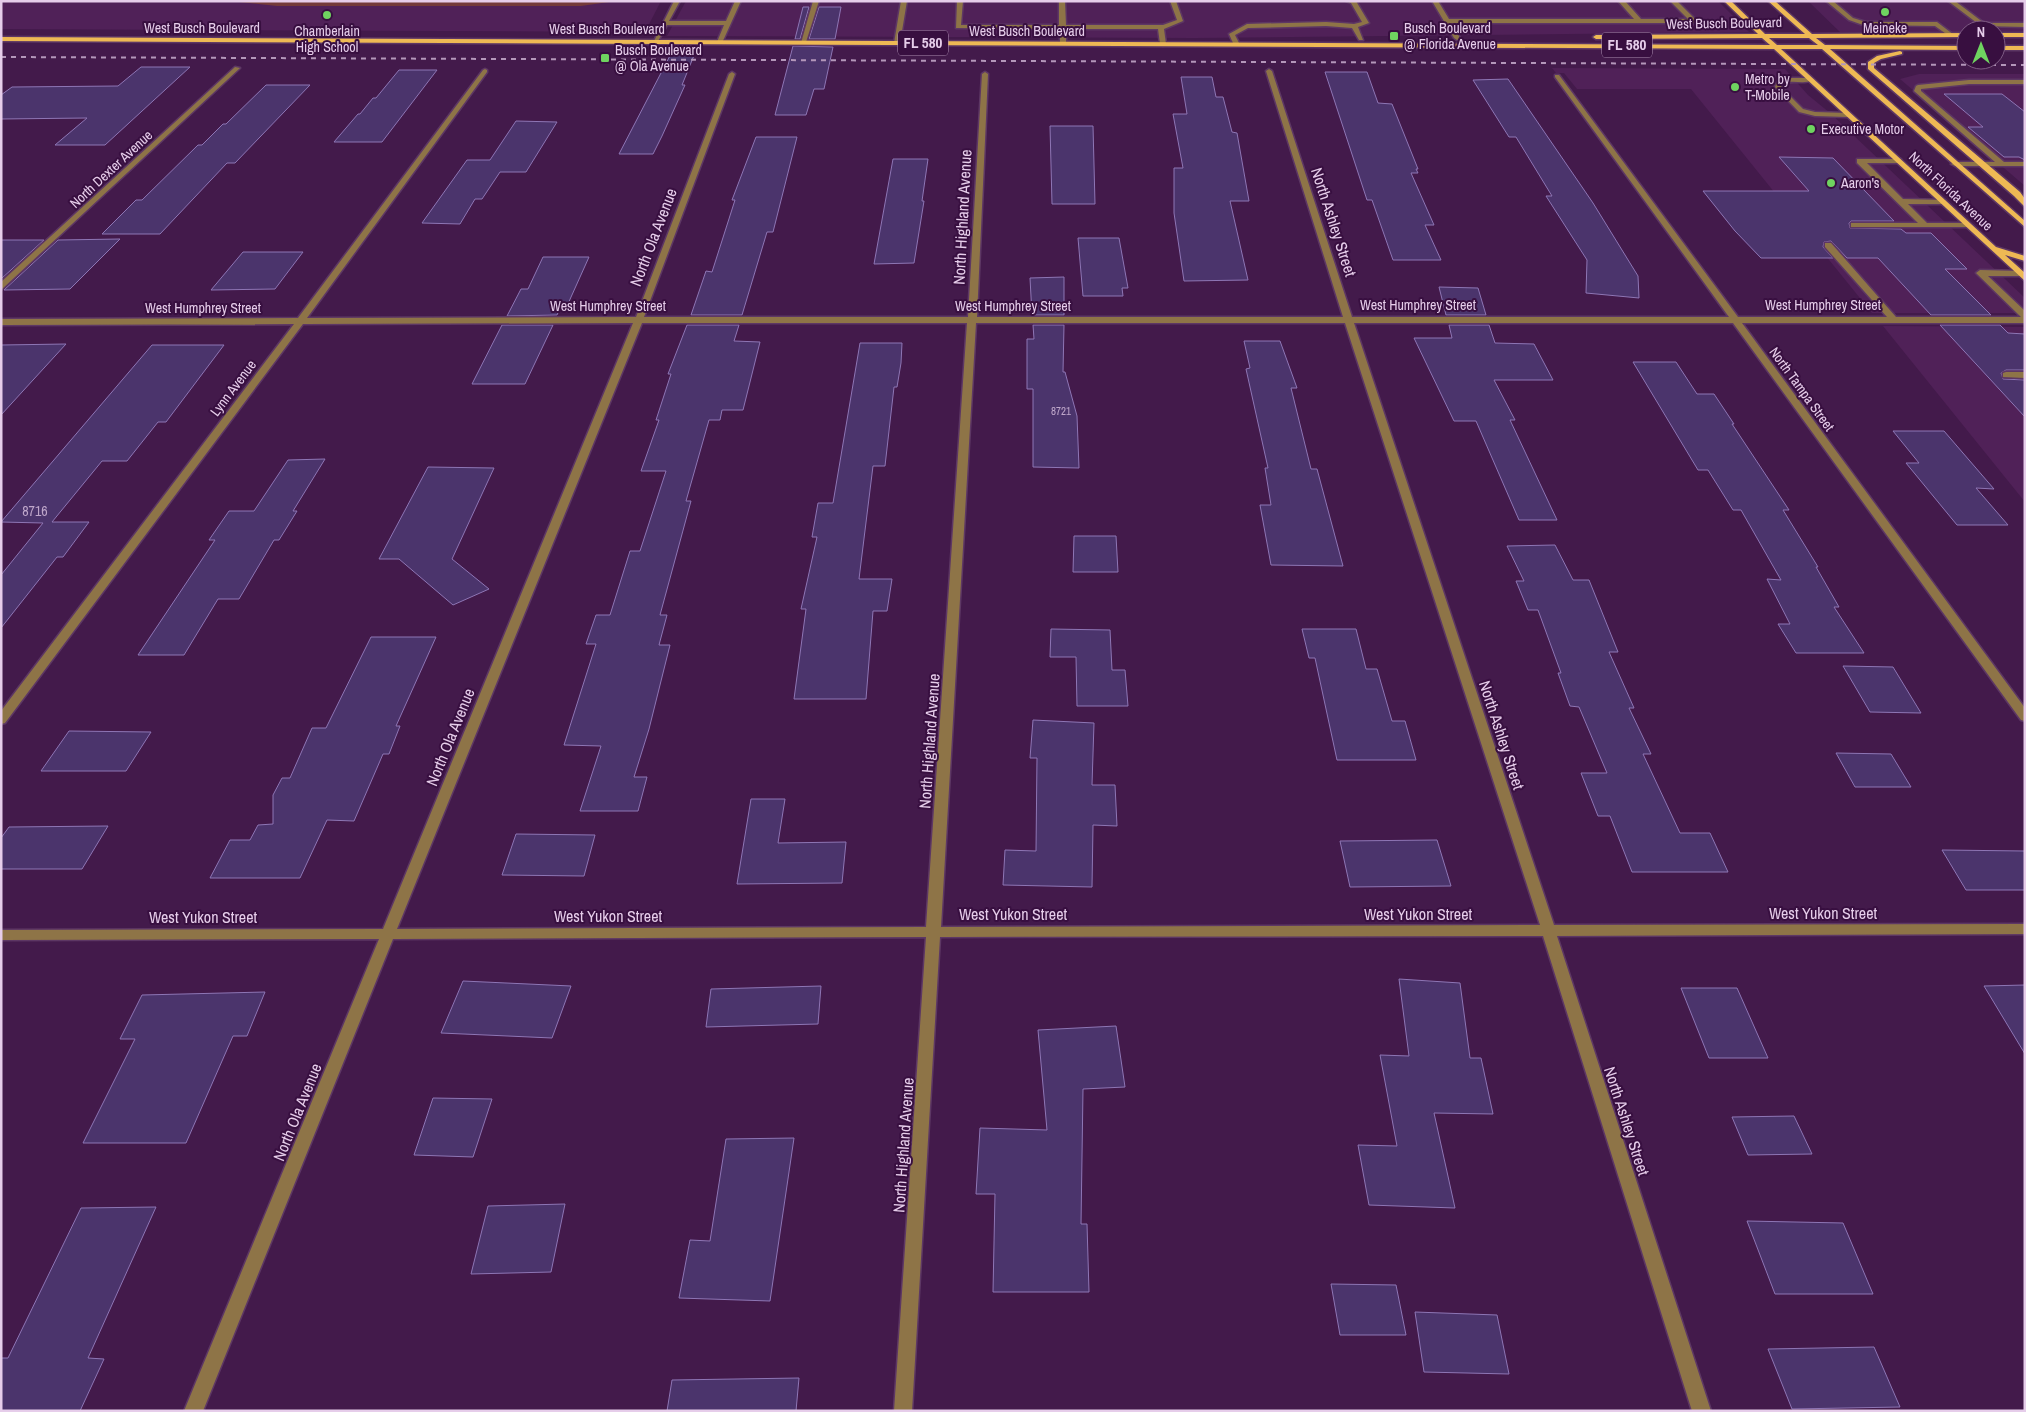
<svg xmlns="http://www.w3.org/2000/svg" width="2026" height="1412" viewBox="0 0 2026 1412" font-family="'Archivo Narrow',sans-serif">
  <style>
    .built { fill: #502158 }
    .green { fill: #743a3a }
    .building { fill: #4b346c; stroke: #8e76b5 }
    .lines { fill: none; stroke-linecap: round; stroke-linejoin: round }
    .minor-casing { stroke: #5d3764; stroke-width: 3 }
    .major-casing { stroke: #5d3764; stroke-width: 3 }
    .minor { fill: #8e7447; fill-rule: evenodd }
    .major { fill: #eeb954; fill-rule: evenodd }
    .rail { stroke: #b497ba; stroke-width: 2; stroke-dasharray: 5 5; stroke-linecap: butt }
    .poi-dot { fill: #6fd360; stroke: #380f40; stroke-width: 2 }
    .labels { text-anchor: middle; stroke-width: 4; stroke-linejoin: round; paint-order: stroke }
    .far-number-label { font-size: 11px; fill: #bfa7ca }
    .far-street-label { font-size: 14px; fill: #e6cdea; stroke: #380f40 }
    .far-poi-label { font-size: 14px; fill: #e6cdea; stroke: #380f40; text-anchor: start }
    .number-label { font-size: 14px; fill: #bfa7ca }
    .shield { fill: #380f40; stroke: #b294b7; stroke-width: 1 }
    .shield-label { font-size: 15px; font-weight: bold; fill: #e6cdea }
    .street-label { font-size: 16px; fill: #e6cdea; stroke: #380f40 }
  </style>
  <rect width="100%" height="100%" fill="#431a4b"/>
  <!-- built -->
  <path class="built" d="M1,1H661L645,32L1,29Z
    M686,1H1718L1749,32L1194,38L667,36Z
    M1808,1H2025V32L1966,30V32H1840Z
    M1552,68L1785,69L1808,95L1830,113L2025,298V313H1872L1691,89H1577L1564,73H1556Z
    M1919,74H2025V186L1900,79Z
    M1883,326L2025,327V502Z"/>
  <!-- green -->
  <path class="green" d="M230,1H616L581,6H277Z"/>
  <!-- building -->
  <path class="building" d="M803,7H809L800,39H795Z
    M819,7H841L835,39H809Z
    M675,46H692L697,48L682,85H685L662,136L653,154H619Z
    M793,46L833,47L824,89H814L806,115H775Z
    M141,67H190L105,145H55L87,118L1,119V95L12,87L118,86Z
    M399,70H437L382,142H334L358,114H360L373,98H376Z
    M1325,72H1367L1378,103L1392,104L1418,169H1416L1418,173H1411L1434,225H1425L1441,260H1393L1372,200H1367Z
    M1181,77H1212L1216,97H1223L1232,132L1237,133L1249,201H1230L1248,280L1184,281L1174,213V168H1183L1173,114H1187Z
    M1508,79L1593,203L1638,276L1639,298L1586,293L1587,260L1546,196H1552L1516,137H1509L1473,80Z
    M266,85H310L235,163H227L160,234H102L136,200H142L198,145H202L223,124H226Z
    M1944,94H2002L2025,112V160L2019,157H2004L1968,127H1983Z
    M516,121L557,122L526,172H500L482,199H475L460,224L422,223L467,160H490Z
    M1050,126H1093L1095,204H1052Z
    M756,137H797L773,232H767L742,315H691L706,271L712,272L735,200H732Z
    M1779,157L1833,158L1894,221H1851L1849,223L1850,228L1901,229L1906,233H1931L1967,269H1945L1991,315H1931L1878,258H1847L1831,241L1824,242L1823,247L1833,258H1761L1735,231L1703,191H1809Z
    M893,159H928L922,201H924L914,263L874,264Z
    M1078,238H1119L1128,288H1122L1123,296H1083Z
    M120,239L70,289L4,290L58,240Z
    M1,240H44L1,279Z
    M243,252H303L275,289L211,290Z
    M543,257H589L567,306H561L557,315L507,316L521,289H528Z
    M1064,277V315H1032L1030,278Z
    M1439,287L1478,288L1486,315H1446Z
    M502,325H553L525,384H472Z
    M687,325H739L734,341L760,342L743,410H722L720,420H709L686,501H691L660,615H667L659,645H670L649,729L634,777H647L638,811H580L601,746L564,745L596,644H586L596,615H610L630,551H640L666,471H641L659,420H656L671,374H668Z
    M1033,325H1064L1063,372H1065L1077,416L1079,468L1033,467V389H1027V339H1034Z
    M1449,325H1489L1495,343L1534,344L1553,380H1494L1515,420H1510L1557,520H1519L1476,421H1454L1414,338H1452Z
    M1940,325H2000L2008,333L2025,334V370H2006L2001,373L2003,379L2025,380V417Z
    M1244,341H1280L1297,388H1291L1311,469H1317L1343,566L1271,565L1260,505H1271L1265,468H1268L1246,369L1250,368Z
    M860,343H902L901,363L897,387H894L885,466H873L859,579H892L887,611H873L866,699H794L806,609H801L817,537H812L818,503H833Z
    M66,344L1,415V345Z
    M152,345H224L166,422H158L127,461H102L52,522H89L63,557H57L1,628V575L43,523L1,522Z
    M1633,362H1676L1697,394H1714L1734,424H1732L1789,510H1783L1818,567H1816L1839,607H1834L1864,653H1796L1778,624H1790L1767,579L1781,580L1741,510H1733L1708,470H1698Z
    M1893,431H1944L1994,489L1976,488L2008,525H1957L1906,463H1919Z
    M325,459L293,511H297L279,540H274L239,599H218L184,655H138L215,540H209L229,511H254L288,460Z
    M428,467L494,468L452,559L489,589L453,605L399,559H379Z
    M1074,536H1116L1118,572H1073Z
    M1555,545L1573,580H1589L1618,652H1609L1634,708H1629L1651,754H1643L1680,833H1710L1728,872H1632L1610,816H1598L1581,773H1607L1579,707L1570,706L1558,673H1561L1538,610H1528L1516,581H1524L1507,546Z
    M1051,629L1110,630L1112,670H1125L1128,706H1077L1076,657H1050Z
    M1302,629H1356L1366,669H1377L1392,721H1405L1416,760H1337L1315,658H1309Z
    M371,637H436L396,726H400L389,754H383L354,821L327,820L300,878H210L230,840H250L258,825L273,824V795L282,778H290L312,728H326Z
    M1843,666L1893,667L1921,713L1870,712Z
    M1033,720L1094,723L1092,785H1115L1117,826L1093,825L1092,887L1003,885L1005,850L1036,851L1037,758H1030Z
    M69,731L151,732L126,771H41Z
    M1836,753L1891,754L1911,787H1855Z
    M751,799H785L778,843L846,842L842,883L737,884Z
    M108,826L82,869H1V838L9,827Z
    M516,834L595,835L584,876L502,875Z
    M1437,840L1451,886L1350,887L1340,841Z
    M1942,850L2025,851V890H1966Z
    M1399,979L1460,983L1470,1058H1481L1493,1114L1434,1113L1455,1208L1369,1205L1358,1145L1397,1146L1380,1055L1409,1056Z
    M463,981L571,986L552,1038L441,1033Z
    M2025,985V1054L1984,986Z
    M821,986L818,1024L706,1027L711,989Z
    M1681,988H1737L1768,1058H1709Z
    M265,992L247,1036H233L186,1143H83L135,1039H120L142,995Z
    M1116,1026L1125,1087L1083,1089L1081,1224H1087L1089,1292H993L995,1194H976L980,1128L1047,1130L1038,1030Z
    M433,1098L492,1099L473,1157L414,1155Z
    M1794,1116L1812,1154L1748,1155L1732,1117Z
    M794,1138L770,1301L679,1298L690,1240L710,1241L726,1139Z
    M565,1204L551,1272L471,1274L488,1206Z
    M156,1207L88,1358L104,1359L80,1411H1V1358H8L81,1208Z
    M1747,1221L1843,1223L1873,1294H1775Z
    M1331,1284L1396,1285L1406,1335H1340Z
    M1415,1312L1497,1315L1509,1374L1424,1372Z
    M1874,1347L1900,1407L1792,1409L1768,1349Z
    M799,1378L796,1411H667L672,1380Z"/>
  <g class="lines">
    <!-- minor casing -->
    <g class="minor-casing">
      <path id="minor" d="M674,1H680L669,21H726L735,1H741L722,43L717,42L724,25H667L657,43H653Z
        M813,1H819L806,42L801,43Z
        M901,1H907L900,43L897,45L894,43Z
        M957,1H963L961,25H1059V1H1065L1066,25H1163L1177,20L1170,1H1176L1183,21L1164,29L1166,44L1163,46L1160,44L1158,29H1066V43L1063,45L1060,43V29L956,28Z
        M1346,1H1356L1369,23L1358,27L1363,40H1359L1352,28L1326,26L1248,28L1235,35L1239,43L1236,45L1233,43L1229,34L1247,24L1326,22L1354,24L1362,22L1351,3Z
        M1432,1H1438L1449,19H1634L1618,1H1625L1641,19H1688L1670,1H1677L1697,21L1694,23H1451L1460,38L1457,40L1454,38Z
        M1826,1H1833L1853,18L1866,22H1937L1954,35L1949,36L1935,26L1863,25L1849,20Z
        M1948,1H1955L1984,23H2025V27L1981,26Z
        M235,67L240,68L1,290V282Z
        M485,69L487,70V72L307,318L636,317L729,74L732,72L735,74L644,317H968L982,74L985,72L988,74L977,317H1343L1266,71L1269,69L1272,71L1352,317H1729L1555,77V75H1559L1738,317H1887L1825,247V243H1831L1896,317H2021L1976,273L1980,270L2022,271L2023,273L2019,276H1988L2025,311V323H1742L2025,708V721L2021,720L1733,323H1354L1554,925L2025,924V934L1557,936L1711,1411H1692L1543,936L940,937L912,1411H894L926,937L393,939L203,1411H184L379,939L1,940V930L383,929L633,323L303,324L5,723L1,724V711L294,324L1,325V319L298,318L483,70ZM642,323H967L926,927L397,929ZM976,323H1345L1540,925L941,927Z
        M1785,78H1809L1812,80C1804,85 1792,79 1782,84L1781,87L1803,109L1815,112L1847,113L1851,115L1847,117L1815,116L1799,112L1775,87L1777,82Z
        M1969,80H2025V84H1969L1921,89V91L2004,162H2025V166H1955L1951,164L1955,162H1995L1914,91L1916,86L1918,85Z
        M1857,159H1901V163H1867L1903,199L1945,200L1946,202L1942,204H1908L1927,223H1967L1971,225L1967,227H1851V223H1918L1857,163Z
        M2006,372H2025V378L2003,377V373Z"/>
    </g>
    <!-- major casing -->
    <g class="major-casing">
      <path id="major" d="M1724,1H1731L1765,34H1805L1768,1H1775L1812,34L1966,33V37L1816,38L1825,45L1966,46V50L1830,49L2025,221V227L1822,49H1781L1996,247L2025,256V261L2005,255L2025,273V281L1774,49L1,41V37L1770,45L1762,38L1596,39L1593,37L1596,35L1758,34ZM1769,38H1809L1818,45H1777Z
        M1996,33H2025V37H1996Z
        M1996,46H2025V50H1996Z
        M1900,51L1902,52V54L1881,59L1874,63V68L2020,192L2025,199V207L2014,196L1868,69V62L1877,56Z"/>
    </g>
    <!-- minor -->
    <use href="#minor" class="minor"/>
    <!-- major -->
    <use href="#major" class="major"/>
    <!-- rail -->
    <path class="rail" d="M1,57L2025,65"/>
  </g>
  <!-- markers -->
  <g class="poi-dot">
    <circle cx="1885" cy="12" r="5"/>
    <circle cx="327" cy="15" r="5"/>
    <rect x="1389" y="31" width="10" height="10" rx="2.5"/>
    <rect x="600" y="53" width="10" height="10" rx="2.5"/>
    <circle cx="1735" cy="87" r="5"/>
    <circle cx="1811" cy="129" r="5"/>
    <circle cx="1831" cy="183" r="5"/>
  </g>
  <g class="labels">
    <!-- far-number labels -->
    <g class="far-number-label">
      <text x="1061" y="415">8721</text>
    </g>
    <!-- far-street labels -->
    <g class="far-street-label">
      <text transform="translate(1724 23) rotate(-1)" y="5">West Busch Boulevard</text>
      <text x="202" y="33">West Busch Boulevard</text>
      <text x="607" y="34">West Busch Boulevard</text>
      <text x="1027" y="36">West Busch Boulevard</text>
      <text transform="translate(111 169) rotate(-43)" y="5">North Dexter Avenue</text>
      <text transform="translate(1951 191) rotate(43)" y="5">North Florida Avenue</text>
      <text x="1418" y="310">West Humphrey Street</text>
      <text x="1823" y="310">West Humphrey Street</text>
      <text x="608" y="311">West Humphrey Street</text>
      <text x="1013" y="311">West Humphrey Street</text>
      <text x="203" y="313">West Humphrey Street</text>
      <text transform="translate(233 388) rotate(-53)" y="5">Lynn Avenue</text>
      <text transform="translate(1802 389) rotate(54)" y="5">North Tampa Street</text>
    </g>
    <!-- far-poi labels -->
    <g class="far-poi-label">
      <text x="1404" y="33">Busch Boulevard<tspan x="1404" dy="16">@ Florida Avenue</tspan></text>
      <text x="1885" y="33" text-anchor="middle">Meineke</text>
      <text x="327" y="36" text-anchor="middle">Chamberlain<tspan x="327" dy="16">High School</tspan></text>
      <text x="615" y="55">Busch Boulevard<tspan x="615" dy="16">@ Ola Avenue</tspan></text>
      <text x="1745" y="84">Metro by<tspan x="1745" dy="16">T-Mobile</tspan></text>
      <text x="1821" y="134">Executive Motor</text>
      <text x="1841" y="188">Aaron's</text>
    </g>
    <!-- number labels -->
    <g class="number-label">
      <text x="35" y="516">8716</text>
    </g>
    <!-- shield labels -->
    <g class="shield">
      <rect x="898" y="30.5" width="50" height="25" rx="4"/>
      <rect x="1602" y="32.5" width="50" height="25" rx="4"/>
    </g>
    <g class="shield-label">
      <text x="923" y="48">FL 580</text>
      <text x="1627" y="50">FL 580</text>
    </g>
    <!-- street labels -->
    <g class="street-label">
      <text transform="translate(962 217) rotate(-87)" y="6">North Highland Avenue</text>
      <text transform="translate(1334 222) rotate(72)" y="6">North Ashley Street</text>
      <text transform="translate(653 237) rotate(-69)" y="6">North Ola Avenue</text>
      <text transform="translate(1502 735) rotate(72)" y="6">North Ashley Street</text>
      <text transform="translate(450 737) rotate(-68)" y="6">North Ola Avenue</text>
      <text transform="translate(929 741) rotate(-86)" y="6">North Highland Avenue</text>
      <text x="1823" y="919">West Yukon Street</text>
      <text x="1013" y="920">West Yukon Street</text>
      <text x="1418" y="920">West Yukon Street</text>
      <text x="608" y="922">West Yukon Street</text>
      <text x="203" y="923">West Yukon Street</text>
      <text transform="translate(297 1112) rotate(-68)" y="6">North Ola Avenue</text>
      <text transform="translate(1627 1121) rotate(72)" y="6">North Ashley Street</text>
      <text transform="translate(903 1145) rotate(-86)" y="6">North Highland Avenue</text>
    </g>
  </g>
  <!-- border -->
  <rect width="2026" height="1412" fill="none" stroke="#e6cdea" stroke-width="5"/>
  <!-- north arrow -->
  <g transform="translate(1981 45)"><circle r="24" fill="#380f40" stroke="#7e5b84"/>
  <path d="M0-4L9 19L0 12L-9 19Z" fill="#6fd360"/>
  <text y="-8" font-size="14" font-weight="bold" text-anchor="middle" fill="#e6cdea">N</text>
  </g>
</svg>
